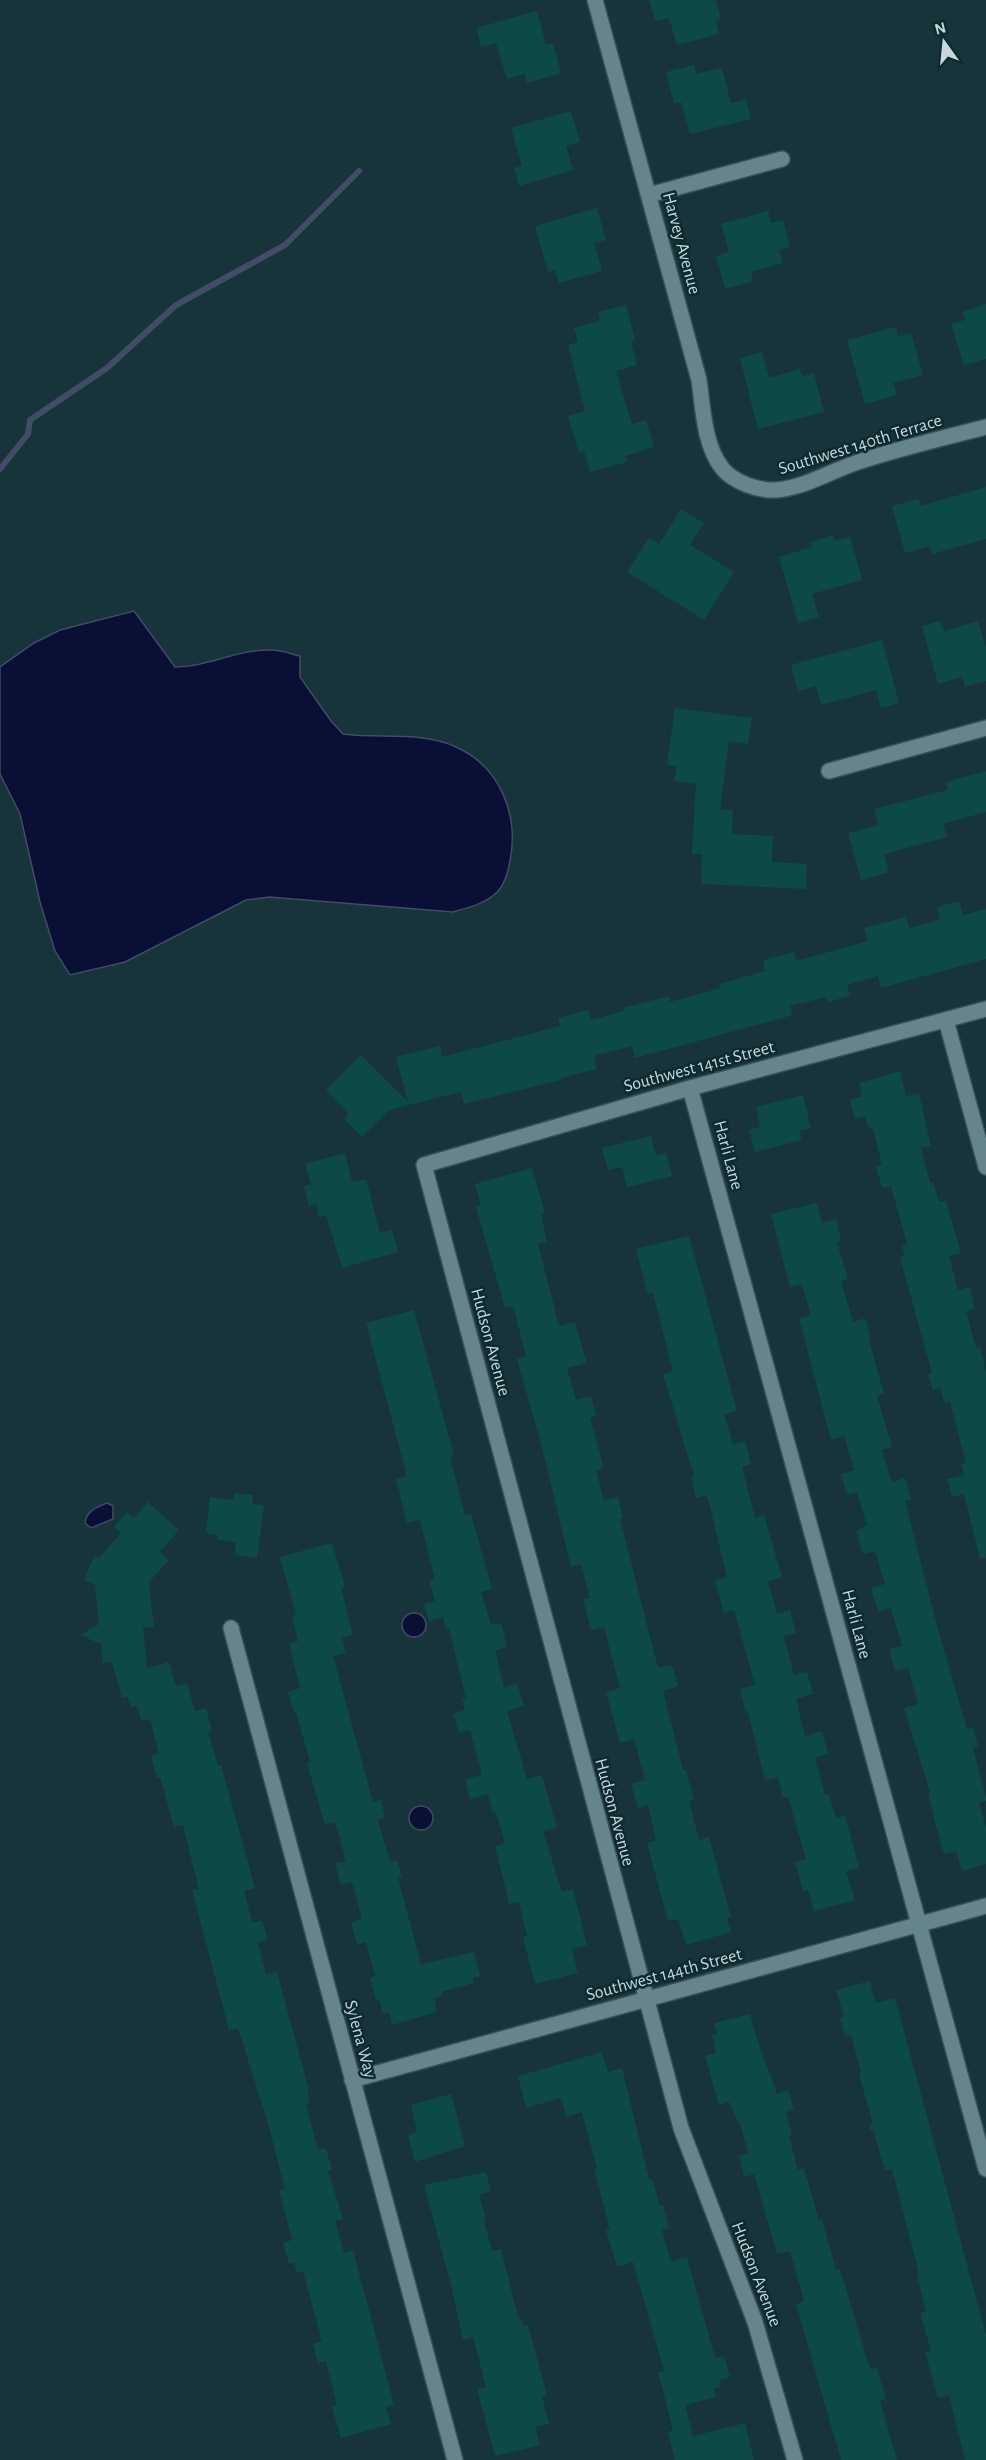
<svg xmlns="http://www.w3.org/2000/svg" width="986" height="2460" viewBox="0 0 986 2460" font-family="'Alegreya Sans',sans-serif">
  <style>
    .water { fill: #090f35; stroke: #424b67; stroke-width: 1.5 }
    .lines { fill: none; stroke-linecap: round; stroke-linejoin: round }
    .stream { stroke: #424b67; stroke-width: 6 }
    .building { fill: #0d4a45 }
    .minor-casing { stroke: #385055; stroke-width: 18 }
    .minor { stroke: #65848c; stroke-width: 15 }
    .labels { text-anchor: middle; stroke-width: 5; stroke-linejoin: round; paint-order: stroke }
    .street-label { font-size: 18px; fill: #c7d7db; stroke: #0c2a30 }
  </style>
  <rect width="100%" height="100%" fill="#17343a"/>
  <!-- water -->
  <path class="water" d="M134,611L175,667C208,667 238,649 272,650C281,650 291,654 300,656V677L331,721L343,734C380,739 422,731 456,747C501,767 519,816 510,861C508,872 504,887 495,894C484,904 467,908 453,912L269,897L246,900L125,962L70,975L55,951L40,902L20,814L0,774V667L34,643L60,630Z
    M107,1503L113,1506V1519L91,1528L85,1523C87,1510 96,1508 107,1503Z
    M402 1625a12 12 0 1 1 24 0a12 12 0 1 1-24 0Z
    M409 1818a12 12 0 1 1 24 0a12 12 0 1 1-24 0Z"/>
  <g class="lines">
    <!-- stream -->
    <path class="stream" d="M0,469L28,434L30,420L107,368L176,305L285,245L359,171"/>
  </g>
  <!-- building -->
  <path class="building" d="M649,0H716L721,19L716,21L719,34L677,45L669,18L655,21Z
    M537,11L546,45L553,43L561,73L527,83L525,74L507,79L496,43L481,47L476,28Z
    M694,65L696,74L722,68L731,103L746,99L751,119L690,134L681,102L674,104L666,72Z
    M571,111L580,142L566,146L573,170L519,186L514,168L522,166L511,128Z
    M597,208L606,240L594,243L602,271L559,283L555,270L548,272L535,226Z
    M768,211L771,223L783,220L790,247L779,250L783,263L751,272L753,281L725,289L716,256L729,252L721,224Z
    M986,304V359L964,365L951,324L965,320L962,312Z
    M626,305L635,340L631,341L637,365L616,371L632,424L646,420L654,447L626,456L627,462L590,472L584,451L579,453L568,416L585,411L568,345L578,342L574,328L600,321L598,312Z
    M896,327L898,336L911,333L923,375L893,383L897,395L865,404L847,340Z
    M762,352L769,378L800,369L802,376L814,373L824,412L758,429L740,358Z
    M986,487V539L932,554L930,546L905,553L892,506L918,499L921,506Z
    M681,509L704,523L690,545L734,572L704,620L627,572L649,538L659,544Z
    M833,535L835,541L850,537L862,580L812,594L819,617L798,623L779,557L812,547L810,542Z
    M940,621L944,631L978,621L986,648V681L965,687L962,677L938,684L922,626Z
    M882,640L899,703L881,708L876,690L821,705L816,686L798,691L791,665Z
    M675,708L752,718L748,744L729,741L720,810H733L732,834L773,836L772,862L807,864L806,889L701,884L702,854H692L696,784L674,781L677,766L667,765Z
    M986,771V812L943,824L947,837L884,854L889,872L861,880L848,833L878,825L874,809L948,790L946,782Z
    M959,901L963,915L986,909V959L881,988L878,976L847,985L850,996L828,1002L826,997L790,1006L793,1015L635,1058L632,1046L594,1056L597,1069L561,1078V1080L464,1104L461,1092L389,1110L362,1137L344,1119L349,1114L326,1090L361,1055L408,1102L396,1057L440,1046L442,1057L560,1026L558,1018L588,1010L591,1020L624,1011L623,1008L669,996L670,1002L721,988L720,984L765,971L763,960L794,952L796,961L868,941L864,928L906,917L909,928L940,920L937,907Z
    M900,1071L906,1096L919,1093L931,1146L921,1148L930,1183L933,1182L939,1202L946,1201L961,1253L949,1256L958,1290L970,1287L975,1309L966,1311L976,1348L980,1347L986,1372V1558L980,1559L964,1494L952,1497L947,1479L964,1475L961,1464L966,1463L950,1402L944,1403L940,1388L933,1390L928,1374L932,1373L900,1257L905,1256L902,1246L907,1244L891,1186L882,1188L876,1166L882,1165L873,1128L869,1129L865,1116L855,1119L850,1100L862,1096L859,1083Z
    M803,1095L811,1128L799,1131L802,1140L755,1152L749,1130L760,1127L756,1107Z
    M651,1136L656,1156L666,1153L672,1176L627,1187L622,1167L608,1170L602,1148Z
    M345,1153L352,1182L366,1179L380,1233L392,1230L398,1252L342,1268L326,1215L319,1217L316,1204L309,1206L304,1186L311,1184L305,1164Z
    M532,1168L545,1213L541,1214L547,1242L538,1244L559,1326L575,1322L587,1363L567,1368L576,1400L591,1396L596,1416L590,1418L604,1468L596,1470L604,1500L618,1497L623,1518L620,1519L658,1668L672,1665L678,1686L663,1691L683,1770H686L694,1800L689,1801L699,1840L709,1837L731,1917L727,1918L731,1932L686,1945L678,1919L668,1921L647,1843L656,1840L648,1805L638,1808L631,1784L645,1780L634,1739L620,1743L606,1692L620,1688L604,1627L591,1630L583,1599L590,1598L581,1564L571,1567L541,1443L517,1359L526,1356L513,1306L505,1308L476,1207L481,1205L475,1184Z
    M817,1203L822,1223L836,1219L841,1241L837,1242L848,1279L841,1281L853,1322L865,1318L871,1339L869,1340L884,1394L877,1396L892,1447L882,1450L892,1482L905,1478L911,1499L905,1501L937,1626L967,1729L973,1727L978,1746L973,1748L986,1798V1801L979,1803L986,1827V1864L962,1871L956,1851L944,1854L936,1826L928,1793L930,1792L904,1708L918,1704L908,1668L895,1671L889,1649L902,1646L891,1608L878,1612L871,1588L885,1584L875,1551L863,1554L856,1531L867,1525L857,1492L847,1495L841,1474L854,1470L844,1436L831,1440L799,1318L811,1315L802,1284L790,1287L771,1214Z
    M689,1236L737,1411L724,1414L733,1444L745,1441L751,1464L742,1467L755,1518L764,1515L782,1577L768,1581L777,1614L790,1610L796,1633L784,1636L794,1675L807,1672L813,1694L796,1699L805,1736L822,1731L828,1754L815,1758L825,1795L829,1794L836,1818L845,1815L859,1868L846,1871L855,1900L814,1911L808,1890L803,1891L795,1862L806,1859L788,1797L783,1798L778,1777L765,1780L748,1712L746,1713L740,1689L755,1685L734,1610L724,1613L715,1580L727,1577L707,1495L696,1498L691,1477L694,1476L663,1374L673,1371L653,1293L648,1295L636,1249Z
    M414,1310L454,1455L450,1457L465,1515L471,1514L492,1589L481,1592L491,1625L501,1623L507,1647L495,1650L504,1687L517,1683L524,1706L507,1711L527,1779L542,1775L557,1828L543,1831L562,1892L573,1889L587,1945L572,1949L578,1973L535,1984L523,1937L527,1936L519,1902L509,1904L495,1846L505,1843L496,1812L493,1813L488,1794L470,1799L465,1779L482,1775L470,1730L459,1733L453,1714L465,1710L462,1699L466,1698L449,1629L446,1630L443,1617L429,1621L424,1604L435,1601L429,1581L435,1579L420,1520L407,1523L396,1479L407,1476L366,1323Z
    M234,1493L253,1495L252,1504L264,1505L257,1558L235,1555L236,1542L217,1540L218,1535L206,1533L210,1497L233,1500Z
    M148,1502L179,1530L160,1552L169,1560L149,1582L154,1627L143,1628L147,1668L169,1662L176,1686L187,1683L195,1711L206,1708L212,1731L208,1732L218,1766L221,1765L255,1888L244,1891L252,1923L262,1920L268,1940L258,1943L266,1974L277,1972L309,2090H307L310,2103L306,2104L318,2150L326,2148L332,2170L328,2171L343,2219L335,2221L344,2253L353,2250L394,2405L386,2407L391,2424L341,2438L332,2407L337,2405L326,2361L318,2363L313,2344L322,2341L303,2271L297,2273L294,2262L289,2264L283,2243L292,2240L279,2190L285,2189L268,2124L238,2028L229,2030L192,1890L199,1889L183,1825L174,1827L160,1777L157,1778L151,1756L159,1754L150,1719L141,1721L137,1706L131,1707L128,1697L122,1698L112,1662L103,1663L101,1644L80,1635L99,1624L95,1585L84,1580L94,1556L99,1558L121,1533L114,1527L127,1512L134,1518Z
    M332,1543L345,1587L341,1588L353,1635L342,1638L346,1653L333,1656L373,1802L381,1800L385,1818L378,1820L390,1862L397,1860L402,1877L398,1878L421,1964L474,1952L480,1976L473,1978L474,1983L441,1992L442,1996L435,1998L436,2012L392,2025L389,2012L383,2014L379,1999L376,2000L370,1978L375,1976L366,1942L357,1945L351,1922L362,1919L352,1882L341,1885L335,1863L346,1861L335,1822L325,1825L307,1763L310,1762L296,1712H294L288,1692L300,1688L289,1643L298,1641L292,1616L296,1615L280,1557Z
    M870,1981L876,2003L895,1998L986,2335V2460H965L949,2395L938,2398L925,2352L931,2351L920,2313L926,2312L917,2275L919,2273L892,2169L885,2171L874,2132L869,2129L872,2121L859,2074L861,2071L851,2035L845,2036L840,2018L844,2017L836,1990Z
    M750,2014L759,2045L777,2094L788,2090L794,2110L786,2112L792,2135L789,2136L798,2170L804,2168L819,2220L822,2219L836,2270L840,2269L870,2369L877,2368L886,2399L880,2401L897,2460H841L796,2304L804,2301L790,2251L777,2254L754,2174L744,2177L739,2156L748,2153L740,2123H738L729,2102L719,2105L705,2056L716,2053L712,2035L717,2034L714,2023Z
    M602,2052L608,2072L622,2068L649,2179H652L660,2206L663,2205L669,2228L662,2230L671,2262L687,2257L715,2358L724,2356L730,2377L719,2380L721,2387L714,2388L716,2397L685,2405L693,2436L745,2423L754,2460H675L668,2432L673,2430L658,2372L664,2371L633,2262L617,2267L606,2230L610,2229L594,2169L597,2168L582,2112L566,2117L561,2098L526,2108L518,2076Z
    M451,2094L465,2146L415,2162L408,2135L417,2132L411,2105Z
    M486,2172L491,2191L479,2195L486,2220L484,2221L492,2251L501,2249L518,2317L520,2316L523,2326L528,2325L547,2395L542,2396L549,2424L535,2427L540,2445L495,2456L477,2389L486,2387L473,2337L463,2340L451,2285L424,2185Z"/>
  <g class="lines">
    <!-- minor casing -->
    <g class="minor-casing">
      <path id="minor" d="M595,0L699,380C703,408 704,445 722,468C733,482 758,491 776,490C804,488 831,471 858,462C900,448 943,438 986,427
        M649,195L782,159
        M829,771L986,728
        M946,1020L986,1167
        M690,1088L986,2169
        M231,1628L455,2460
        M352,2080L986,1906
        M795,2460L755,2322L681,2128L424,1165L690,1088L986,1009"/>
    </g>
    <!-- minor -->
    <use href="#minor" class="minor"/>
  </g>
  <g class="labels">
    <!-- street labels -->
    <g class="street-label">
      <text transform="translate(682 243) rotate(75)" y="6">Harvey Avenue</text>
      <text transform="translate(860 444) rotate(-17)" y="6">Southwest 140th Terrace</text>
      <text transform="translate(699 1066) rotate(-15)" y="6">Southwest 141st Street</text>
      <text transform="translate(729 1155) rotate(75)" y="6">Harli Lane</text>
      <text transform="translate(491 1342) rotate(75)" y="6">Hudson Avenue</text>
      <text transform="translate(857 1624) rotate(75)" y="6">Harli Lane</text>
      <text transform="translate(615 1812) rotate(75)" y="6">Hudson Avenue</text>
      <text transform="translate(664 1974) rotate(-15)" y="6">Southwest 144th Street</text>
      <text transform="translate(361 2039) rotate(75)" y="6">Sylena Way</text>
      <text transform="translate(757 2274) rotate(69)" y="6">Hudson Avenue</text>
    </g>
  </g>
  <!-- north arrow -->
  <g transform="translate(944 42) rotate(345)" stroke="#0c2a30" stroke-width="4.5" paint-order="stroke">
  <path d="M0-4.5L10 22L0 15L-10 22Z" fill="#c7d7db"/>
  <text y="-9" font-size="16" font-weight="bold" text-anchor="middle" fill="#c7d7db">N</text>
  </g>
</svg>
